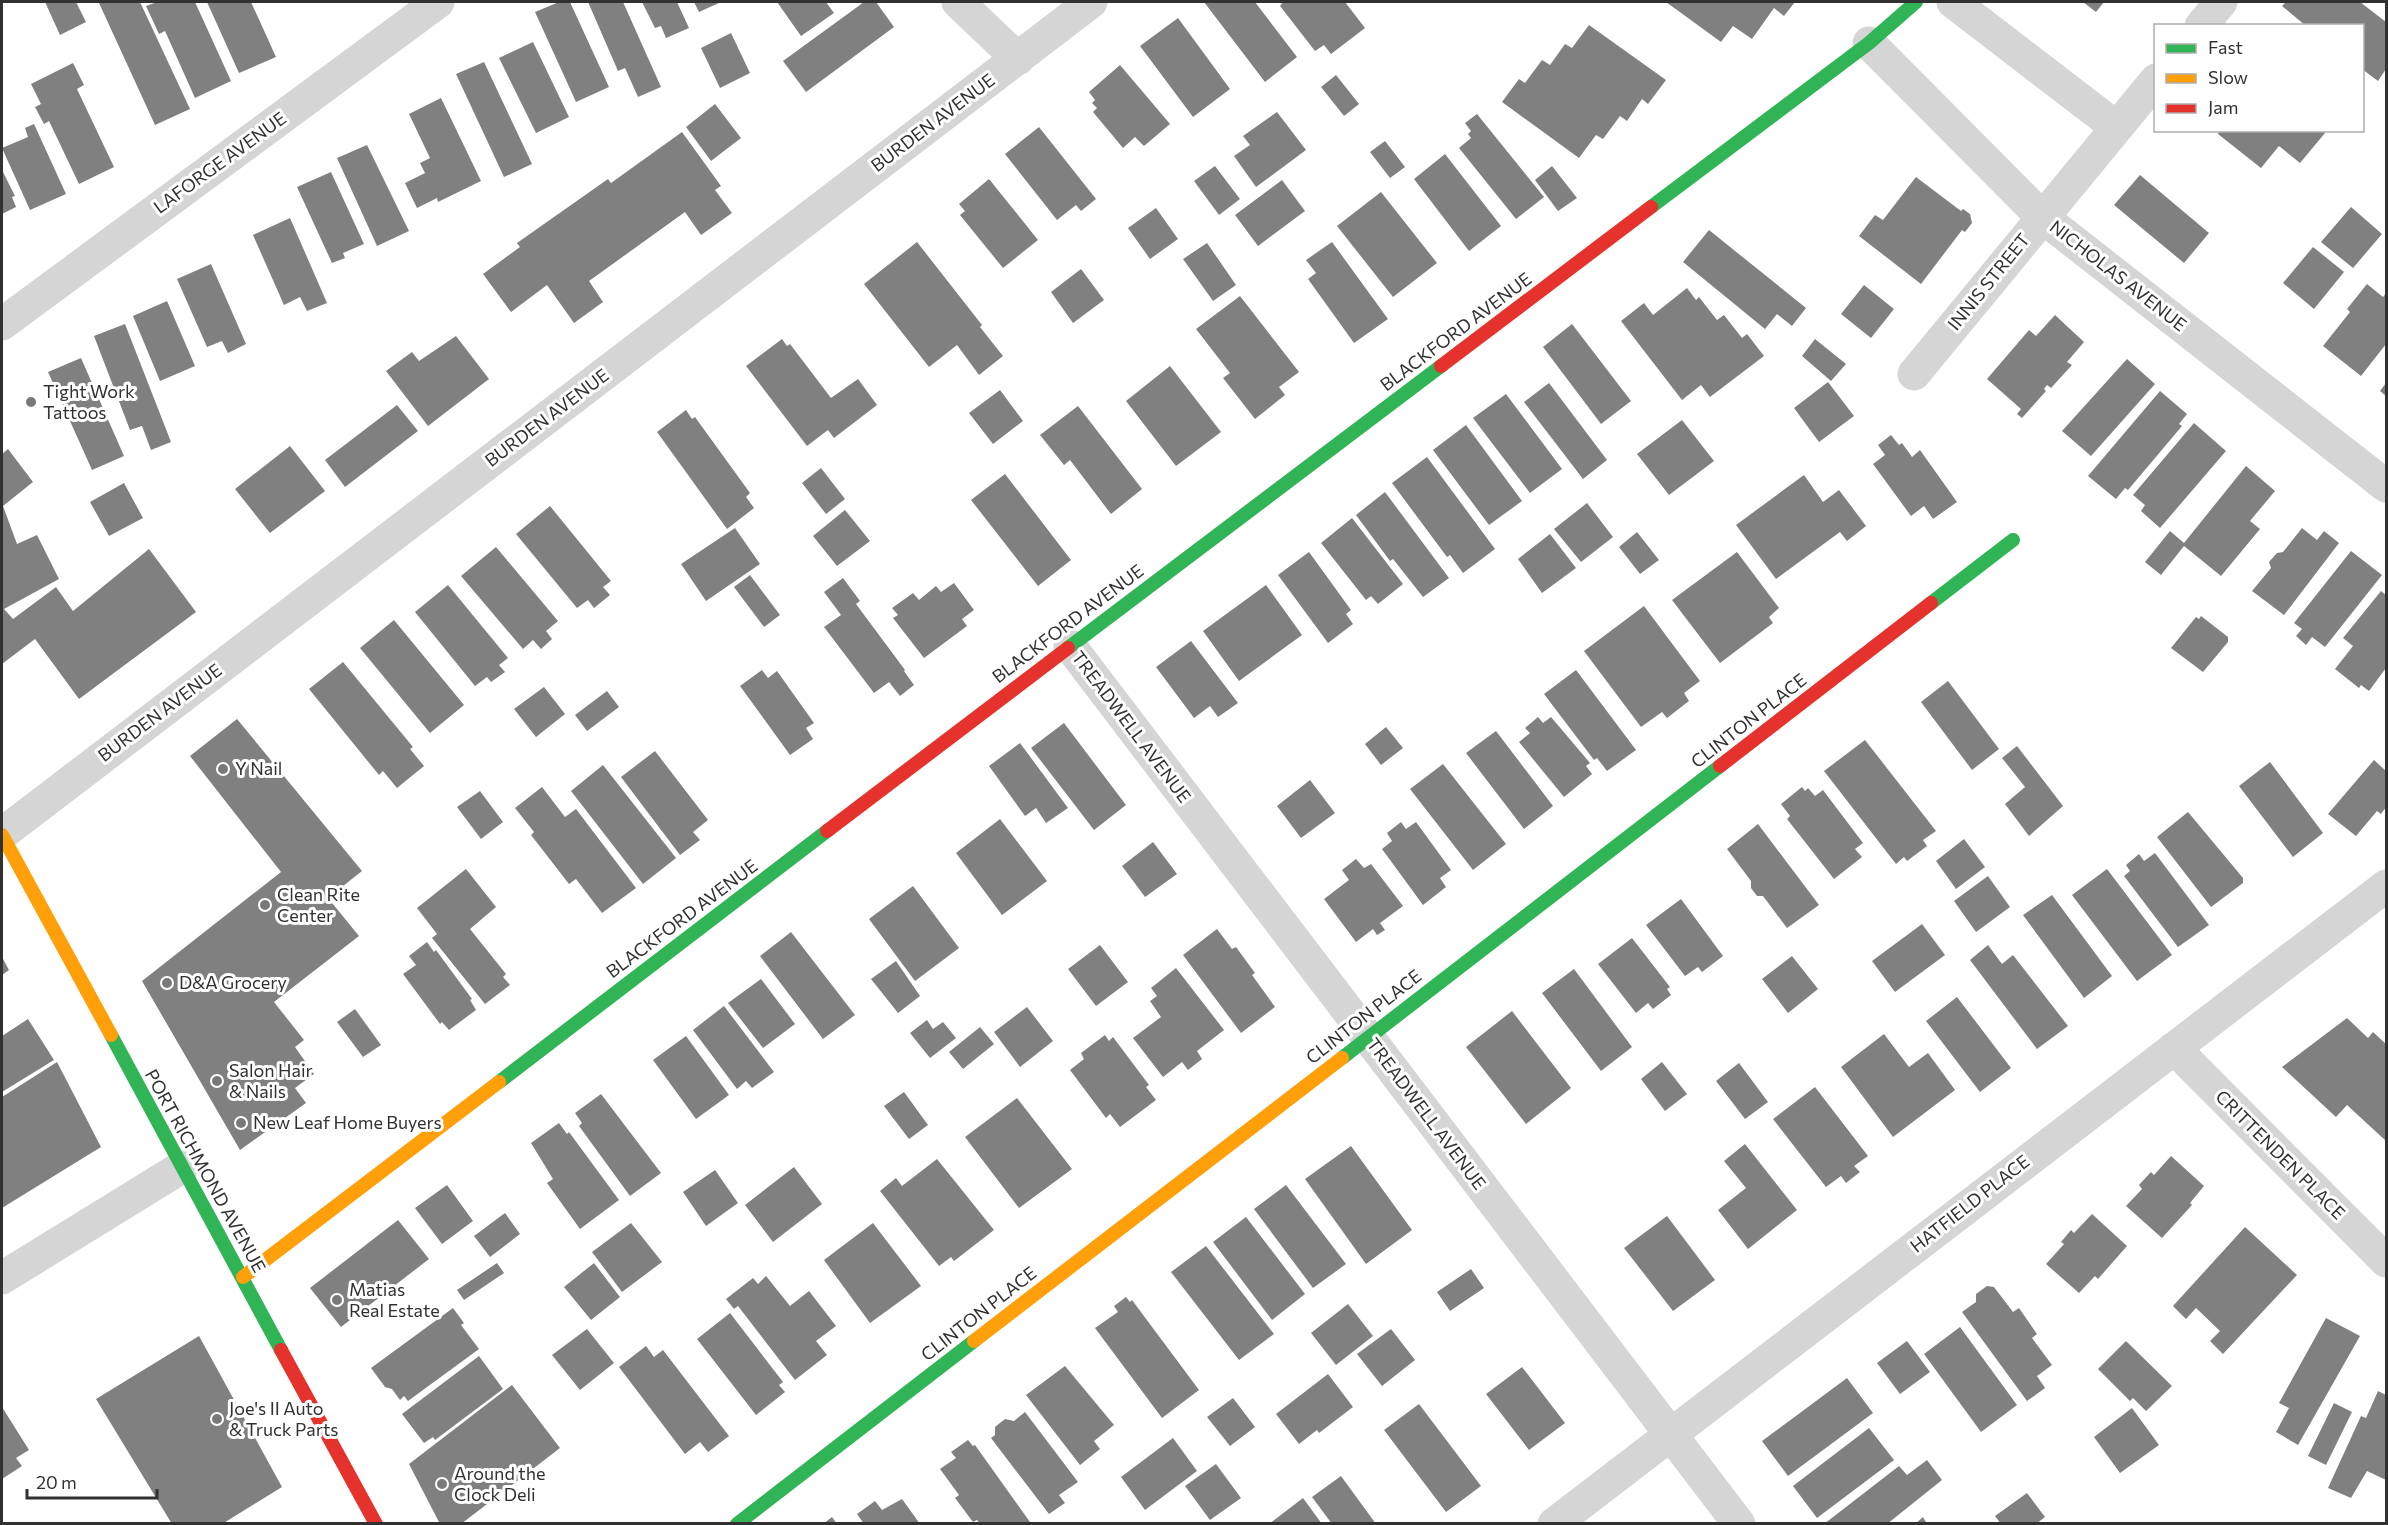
<svg xmlns="http://www.w3.org/2000/svg" width="2388" height="1525" viewBox="0 0 2388 1525" font-family="Commissioner,sans-serif">
  <style>
    .building { fill: #808080 }
    .lines { fill: none; stroke-linecap: round; stroke-linejoin: round }
    .street { stroke: #d5d5d5; stroke-width: 33 }
    .fast { stroke: #30b455; stroke-width: 14 }
    .slow { stroke: #ff9f0a; stroke-width: 14 }
    .jam { stroke: #e5322d; stroke-width: 14 }
    .poi-dot { fill: #797979; stroke: #fff; stroke-width: 2 }
    .labels { text-anchor: middle; stroke-width: 6; stroke-linejoin: round; paint-order: stroke }
    .street-label { font-size: 18px; fill: #313131; stroke: #fff }
    .poi-label { font-size: 18px; fill: #313131; stroke: #fff; text-anchor: start }
  </style>
  <rect width="100%" height="100%" fill="#fff"/>
  <!-- building -->
  <path class="building" d="M45,2H76L86,22L60,35Z
    M102,2H140L190,109L155,125L99,3Z
    M157,2H195L231,81L195,98L165,31L159,34L146,6Z
    M207,2H251L276,57L239,73Z
    M559,2H570L609,87L576,102L535,12Z
    M588,2H623L661,87L638,97L625,68L618,71Z
    M642,2H677L689,28L666,38L661,26L655,28Z
    M694,2H721L699,12Z
    M777,2H826L834,13L801,36Z
    M864,2H876L894,27L806,92L783,61Z
    M1204,2H1255L1297,57L1265,82Z
    M1283,2H1345L1365,28L1331,54L1324,45L1315,51L1280,6Z
    M1666,2H1795L1784,16L1774,8L1752,39L1733,26L1721,42Z
    M2083,2H2104L2096,12Z
    M2286,2H2360L2386,22V69L2378,81L2362,69V26H2306L2282,6Z
    M1178,18L1230,89L1193,117L1140,46Z
    M1589,25L1666,80L1648,104L1642,99L1627,121L1620,116L1603,139L1596,135L1579,158L1502,102L1519,79L1525,83L1542,60L1550,65L1565,44L1572,48Z
    M731,33L750,73L720,88L701,48Z
    M533,42L569,117L536,133L499,58Z
    M484,62L532,164L504,177L456,74Z
    M73,63L84,85L77,89L114,167L79,184L49,121L44,124L35,107L41,104L31,84Z
    M1120,65L1170,124L1144,146L1135,137L1123,148L1093,112L1097,108L1092,103L1095,100L1089,92Z
    M1336,75L1359,104L1344,116L1321,87Z
    M441,98L481,181L438,202L437,198L417,208L405,183L425,173L420,163L430,158L409,114Z
    M715,104L741,138L711,161L686,127Z
    M1277,112L1306,150L1256,187L1234,156L1250,145L1243,136Z
    M1477,114L1544,197L1516,219L1459,148L1471,138L1468,134L1471,131L1465,123Z
    M34,124L66,194L30,210L2,148L28,137L25,128Z
    M1039,127L1096,199L1081,211L1076,205L1057,220L1005,154Z
    M2220,130H2322L2325,133L2300,163L2279,146L2261,168L2218,134Z
    M682,132L721,186L715,190L732,213L701,235L685,212L589,281L603,302L574,323L547,285L511,312L483,274L520,247L517,243L608,179L611,183Z
    M1385,141L1405,167L1390,178L1370,152Z
    M367,145L409,231L377,246L337,158Z
    M1445,154L1501,226L1469,251L1414,179Z
    M1215,166L1240,199L1219,215L1194,181Z
    M1552,166L1577,198L1558,211L1535,180Z
    M2,170L15,196L12,197L16,207L2,214Z
    M331,172L364,244L343,253L345,258L332,263L297,187Z
    M2140,175L2209,233L2184,263L2114,205Z
    M1916,177L1961,211L1963,209L1970,214L1972,223L1965,232L1962,230L1921,284L1859,236L1875,215L1883,220Z
    M989,179L1038,240L1003,268L960,215L965,211L959,204Z
    M1282,180L1305,211L1258,246L1235,215Z
    M1381,192L1437,263L1393,297L1337,226Z
    M2351,207L2382,234L2353,268L2321,242Z
    M1156,208L1178,239L1150,259L1128,228Z
    M290,218L327,303L307,311L300,297L284,305L253,235Z
    M1709,230L1806,308L1792,326L1777,314L1765,329L1683,262Z
    M917,242L982,325L980,327L1003,356L979,375L957,345L929,367L864,284Z
    M1332,242L1388,319L1354,343L1308,279L1316,273L1306,260Z
    M1207,243L1236,285L1213,301L1183,259Z
    M2313,247L2344,272L2314,309L2283,283Z
    M211,264L246,344L228,353L222,341L207,347L177,279Z
    M1081,269L1104,300L1073,323L1051,292Z
    M2367,284L2383,297L2386,293V344L2361,376L2323,346L2350,312L2347,309Z
    M1864,285L1894,309L1871,338L1841,314Z
    M1687,288L1696,300L1699,297L1717,320L1724,315L1742,338L1747,334L1764,356L1710,397L1701,385L1682,400L1621,321L1644,303L1653,315Z
    M1240,296L1299,372L1279,387L1285,395L1255,419L1223,378L1230,373L1196,329Z
    M167,301L195,366L160,381L133,316Z
    M2055,315L2084,342L2067,362L2072,365L2051,388L2047,385L2044,389L2046,391L2022,418L2017,414L2021,409L1987,379L2029,330L2036,336Z
    M125,324L171,442L151,450L142,426L130,430L94,336Z
    M1572,324L1631,401L1601,424L1543,347Z
    M456,336L489,379L428,426L386,371L412,352L419,361Z
    M782,339L787,346L790,344L831,398L858,379L877,405L834,438L828,430L807,446L746,366Z
    M1815,339L1846,364L1831,381L1802,356Z
    M81,358L124,456L92,470L48,372Z
    M2127,359L2155,384L2091,456L2062,431Z
    M1170,366L1221,432L1176,466L1126,401Z
    M1828,382L1854,416L1819,442L1794,408Z
    M1549,383L1607,460L1583,479L1524,402Z
    M2386,383V396L2380,391Z
    M1000,390L1023,421L993,444L969,413Z
    M2160,391L2187,414L2179,424L2182,426L2128,490L2125,488L2116,499L2088,476Z
    M1506,394L1562,469L1530,493L1473,418Z
    M397,405L418,431L345,487L325,460Z
    M1078,406L1142,489L1111,514L1070,460L1064,465L1040,435Z
    M686,410L692,419L695,417L750,493L746,497L754,508L727,529L657,432Z
    M1682,420L1714,461L1669,495L1637,454Z
    M2194,423L2226,451L2160,528L2141,511L2145,505L2133,495Z
    M1466,425L1522,501L1489,525L1433,450Z
    M1891,435L1899,445L1902,443L1912,457L1920,450L1957,502L1933,519L1924,506L1911,516L1873,464L1885,455L1878,445Z
    M290,446L325,491L270,533L235,489Z
    M8,449L33,482L3,506L17,544L37,535L59,579L4,609L13,619L56,587L73,611L149,549L196,612L79,699L35,639L2,664V454Z
    M1427,457L1495,549L1463,573L1450,555L1447,557L1392,483Z
    M2246,466L2275,491L2250,521L2260,529L2221,576L2184,546L2161,575L2145,562L2170,531L2184,543Z
    M821,468L845,499L826,514L802,483Z
    M1005,474L1071,560L1038,586L971,500Z
    M1804,475L1823,502L1839,490L1866,526L1847,541L1840,532L1776,579L1736,525Z
    M124,483L143,518L109,536L90,502Z
    M1385,492L1449,578L1423,597L1393,559L1390,561L1356,515Z
    M1587,503L1613,537L1581,562L1554,529Z
    M550,506L611,581L603,587L610,595L594,608L588,600L577,608L516,534Z
    M845,510L870,541L837,566L813,536Z
    M1352,518L1403,584L1378,604L1371,596L1366,600L1321,543Z
    M735,528L760,564L706,601L681,564Z
    M2302,528L2317,540L2324,531L2339,543L2284,615L2252,591L2271,568L2269,562L2277,553L2283,552Z
    M1637,532L1659,560L1640,574L1619,547Z
    M1550,534L1576,568L1542,593L1518,559Z
    M496,547L558,621L546,631L552,639L541,649L533,640L523,649L461,576Z
    M2351,551L2382,575L2325,647L2312,637L2306,645L2296,636L2302,629L2294,623Z
    M1309,552L1351,610L1346,614L1353,624L1328,643L1278,575Z
    M1737,552L1779,608L1769,617L1773,623L1720,663L1672,600Z
    M750,575L780,615L764,627L734,587Z
    M843,578L860,601L856,604L905,670L904,671L914,685L900,696L889,682L874,693L824,627L841,615L824,592Z
    M954,583L974,610L962,619L967,626L924,658L893,618L898,615L892,608L913,593L919,600L936,586L941,592Z
    M448,585L508,658L499,665L505,672L491,682L487,677L475,686L415,612Z
    M1266,585L1302,635L1239,681L1203,631Z
    M2381,591L2386,595V668L2369,691L2361,685L2359,688L2335,669L2353,646L2343,638Z
    M1644,606L1700,681L1684,693L1689,701L1667,718L1662,712L1641,727L1584,651Z
    M2201,616L2228,637V642L2203,672L2171,648L2196,617L2199,619Z
    M394,620L464,705L430,733L360,648Z
    M1191,641L1238,703L1218,717L1210,706L1194,718L1156,667Z
    M343,662L413,747L410,749L424,766L397,788L383,771L379,775L309,689Z
    M762,670L768,678L777,671L814,723L806,728L813,739L790,755L740,686Z
    M1576,670L1636,750L1607,771L1597,758L1594,760L1544,694Z
    M1948,681L1999,749L1972,770L1921,702Z
    M544,687L565,714L536,737L514,709Z
    M607,691L619,707L587,731L575,715Z
    M1538,717L1543,723L1551,717L1590,763L1586,766L1592,774L1564,797L1519,742L1530,733L1525,728Z
    M237,719L362,871L328,898L359,936L274,1002L304,1040L295,1047L314,1074L295,1088L306,1103L240,1150L142,981L281,872L190,756Z
    M1064,723L1126,805L1094,830L1031,748Z
    M1386,727L1403,748L1381,765L1365,744Z
    M1496,731L1553,806L1524,829L1466,753Z
    M1865,740L1936,831L1923,840L1927,846L1907,861L1904,857L1896,864L1824,771Z
    M1020,743L1068,808L1046,823L1036,808L1025,816L989,766Z
    M2017,746L2063,806L2029,836L2005,804L2025,787L2002,758Z
    M655,751L708,820L693,832L700,840L680,855L621,777Z
    M2374,760L2386,771V807L2381,814L2377,811L2356,836L2328,814Z
    M2270,762L2323,833L2293,857L2239,786Z
    M1443,764L1506,844L1473,870L1410,789Z
    M603,765L676,858L643,884L571,791Z
    M1310,780L1335,813L1301,838L1277,806Z
    M542,787L565,817L576,809L636,888L602,913L576,879L569,884L531,835L534,832L515,808Z
    M1802,787L1805,791L1808,788L1815,796L1823,790L1863,843L1855,849L1862,857L1834,879L1787,819L1790,816L1781,804Z
    M480,791L503,822L481,839L457,807Z
    M2188,812L2243,878V883L2211,907L2157,837Z
    M1000,819L1047,881L1002,915L956,853Z
    M1401,822L1406,829L1416,822L1451,870L1440,878L1446,887L1423,905L1382,849L1392,841L1387,833Z
    M1758,824L1819,905L1787,928L1763,896H1757L1751,888V881L1727,849Z
    M1964,839L1985,867L1956,889L1936,861Z
    M1153,842L1177,874L1145,897L1122,866Z
    M2155,853L2209,925L2178,947L2124,876L2130,871L2126,865L2139,854L2144,861Z
    M1356,859L1364,868L1371,864L1403,906L1380,923L1385,930L1377,935L1373,929L1356,942L1324,899L1349,880L1342,870Z
    M466,869L496,907L470,929L506,974L503,977L510,985L485,1004L432,938L437,934L417,908Z
    M2107,869L2172,955L2137,981L2072,895Z
    M1988,876L2010,907L1976,932L1954,901Z
    M913,886L959,948L915,981L869,919Z
    M2052,895L2112,976L2084,998L2023,915Z
    M1681,899L1723,956L1702,972L1698,967L1685,976L1646,925Z
    M1922,924L1945,955L1895,992L1872,961Z
    M1217,929L1232,949L1236,947L1255,973L1252,975L1275,1007L1241,1033L1183,955Z
    M791,932L855,1015L823,1039L760,956Z
    M1632,938L1670,987L1667,989L1671,995L1653,1009L1648,1003L1636,1013L1598,964Z
    M427,942L434,952L436,950L472,999L470,1000L476,1010L449,1030L442,1022L440,1024L403,974L416,965L409,956Z
    M1100,945L1128,982L1096,1006L1068,969Z
    M1988,945L2002,964L2013,955L2068,1026L2037,1049L1970,960Z
    M1792,956L1818,989L1788,1013L1762,979Z
    M2,957L9,970L2,975Z
    M896,961L920,996L898,1013L871,979Z
    M1176,968L1224,1030L1197,1051L1202,1059L1188,1070L1182,1062L1163,1077L1133,1038L1161,1017L1150,1001L1157,996L1151,988Z
    M1574,969L1632,1047L1601,1071L1542,993Z
    M761,979L795,1024L763,1048L728,1003Z
    M1957,997L2011,1068L1980,1092L1926,1021Z
    M724,1006L774,1072L752,1088L746,1081L737,1089L693,1030Z
    M1027,1007L1053,1041L1020,1067L994,1032Z
    M355,1009L381,1045L363,1057L337,1022Z
    M1512,1011L1571,1088L1526,1124L1466,1047Z
    M2347,1018L2368,1038L2373,1032L2386,1044V1141L2347,1105L2336,1117L2282,1067Z
    M28,1019L54,1060L2,1092V1036Z
    M927,1020L933,1029L943,1022L956,1038L930,1058L910,1033Z
    M980,1027L994,1044L963,1069L949,1052Z
    M1884,1034L1909,1067L1928,1053L1955,1090L1893,1137L1841,1067Z
    M1105,1035L1109,1041L1113,1037L1149,1085L1146,1087L1156,1100L1120,1127L1110,1114L1106,1118L1070,1070L1084,1059L1081,1053Z
    M686,1036L729,1095L696,1119L653,1060Z
    M57,1062L101,1147L2,1208V1097Z
    M1662,1062L1687,1094L1665,1111L1641,1079Z
    M1739,1063L1768,1102L1745,1119L1716,1081Z
    M1815,1087L1868,1156L1854,1166L1860,1172L1846,1183L1841,1176L1826,1187L1773,1119Z
    M904,1092L928,1125L909,1139L884,1106Z
    M601,1094L661,1173L630,1196L579,1126L582,1123L575,1113Z
    M1017,1098L1072,1169L1019,1208L965,1137Z
    M559,1123L567,1134L569,1132L619,1200L580,1229L547,1183L553,1179L531,1143Z
    M1745,1144L1797,1210L1748,1249L1718,1210L1746,1188L1724,1161Z
    M1351,1146L1412,1230L1366,1264L1305,1179Z
    M2171,1156L2204,1186L2190,1203L2192,1205L2162,1238L2126,1206L2142,1189L2139,1185L2151,1172L2154,1175Z
    M937,1159L994,1230L954,1261L951,1257L939,1266L880,1191L896,1178L902,1186Z
    M794,1167L822,1204L773,1242L745,1205Z
    M715,1170L738,1203L706,1226L683,1192Z
    M447,1185L473,1221L442,1244L415,1208Z
    M1286,1185L1346,1264L1313,1288L1254,1209Z
    M505,1213L520,1234L490,1257L474,1236Z
    M2092,1214L2127,1246L2098,1279L2095,1276L2079,1293L2046,1264L2064,1244L2061,1242L2071,1230L2074,1233Z
    M1667,1216L1715,1280L1673,1311L1624,1248Z
    M1246,1217L1305,1294L1272,1320L1213,1242Z
    M398,1220L429,1259L341,1327L310,1288Z
    M631,1223L662,1262L622,1292L592,1252Z
    M873,1223L921,1286L870,1323L824,1260Z
    M2245,1227L2297,1275L2223,1354L2210,1341L2220,1331L2196,1308L2186,1319L2173,1306Z
    M1206,1246L1274,1334L1239,1360L1171,1272Z
    M497,1263L504,1273L464,1300L457,1290Z
    M594,1263L620,1297L591,1320L564,1287Z
    M1471,1269L1484,1288L1450,1311L1437,1292Z
    M766,1276L790,1306L809,1291L836,1326L816,1341L827,1355L795,1380L738,1306L734,1309L726,1299L753,1278L758,1284Z
    M1987,1286L1994,1287L2013,1312L2019,1308L2037,1334L2032,1338L2052,1365L2037,1376L2045,1388L2027,1401L1962,1312L1976,1302V1294Z
    M1126,1297L1130,1302L1132,1300L1199,1390L1162,1418L1095,1328L1118,1312L1114,1306Z
    M1348,1304L1373,1336L1336,1365L1311,1333Z
    M453,1308L464,1323L461,1325L479,1349L408,1401L404,1396L400,1400L392,1389L385,1387L371,1368Z
    M730,1313L783,1382L779,1385L785,1392L756,1415L697,1339Z
    M2326,1318L2360,1336L2298,1445L2276,1432L2289,1408L2279,1403Z
    M1960,1327L2017,1405L1981,1432L1924,1354Z
    M587,1329L614,1363L580,1390L552,1355Z
    M1391,1329L1415,1360L1382,1386L1357,1354Z
    M199,1336L282,1487L222,1524H172L96,1399Z
    M1907,1341L1930,1372L1900,1394L1877,1363Z
    M2126,1341L2172,1386L2146,1411L2133,1398L2130,1401L2098,1369Z
    M646,1346L654,1357L663,1350L729,1436L708,1452L700,1442L685,1454L619,1367Z
    M479,1356L503,1389L435,1440L433,1437L424,1443L402,1414Z
    M1065,1366L1114,1425L1094,1441L1100,1449L1080,1465L1026,1395Z
    M1522,1367L1565,1423L1529,1450L1486,1394Z
    M1328,1374L1353,1407L1319,1433L1317,1430L1299,1444L1276,1414Z
    M1847,1378L1873,1413L1788,1476L1762,1441Z
    M512,1385L560,1448L461,1524H440L409,1464Z
    M2378,1391L2386,1395V1480L2367,1471L2351,1498L2328,1488L2361,1416L2366,1418Z
    M1233,1398L1255,1427L1230,1446L1207,1417Z
    M2334,1403L2352,1412L2326,1465L2308,1456Z
    M1419,1404L1481,1486L1446,1512L1384,1430Z
    M2,1407L29,1450L16,1458L22,1466L2,1479Z
    M2132,1408L2159,1445L2120,1473L2094,1437Z
    M1025,1412L1078,1482L1059,1495L1065,1503L1049,1514L991,1438L995,1435V1427L1005,1419L1014,1421Z
    M1869,1428L1894,1460L1817,1518L1793,1486Z
    M1173,1438L1197,1471L1145,1510L1121,1477Z
    M968,1440L973,1446L975,1445L1030,1522L980,1524L977,1520L973,1522L955,1498L959,1495L940,1469L956,1458L951,1452Z
    M1927,1460L1942,1480L1887,1524H1824L1899,1466L1907,1475Z
    M1216,1464L1241,1498L1210,1520L1185,1486Z
    M1341,1476L1376,1524H1332L1312,1497Z
    M2027,1493L2045,1517L2036,1524H2001L1995,1516Z
    M1303,1498L1322,1524H1269Z
    M902,1499L920,1524H864L857,1514L875,1501L882,1510Z
    M832,1517L837,1524H823Z
    M1923,1517L1927,1524H1915Z"/>
  <g class="lines">
    <!-- street -->
    <path class="street" d="M958,2L1018,59
      M1953,2L2116,127
      M2201,26L2221,2
      M1869,43L2041,216L2386,486
      M2,324L438,2
      M1914,374L2156,80
      M1070,646L1739,1524
      M2,834L1091,2
      M2174,1048L2386,1261
      M2,1278L182,1167
      M1554,1524L2386,886"/>
    <!-- fast -->
    <path class="fast" d="M1651,207L1869,43L1916,2
      M1931,603L2013,540
      M1068,648L1441,366
      M111,1035L281,1350
      M1342,1058L1720,766
      M499,1082L827,831
      M737,1524L974,1341"/>
    <!-- slow -->
    <path class="slow" d="M2,835L111,1035
      M243,1277L499,1082
      M974,1341L1342,1058"/>
    <!-- jam -->
    <path class="jam" d="M1441,366L1651,207
      M1720,766L1931,603
      M827,831L1068,648
      M281,1350L376,1524"/>
  </g>
  <!-- markers -->
  <g class="poi-dot">
    <circle cx="31" cy="402" r="6"/>
    <circle cx="223" cy="769" r="6"/>
    <circle cx="265" cy="905" r="6"/>
    <circle cx="167" cy="983" r="6"/>
    <circle cx="217" cy="1081" r="6"/>
    <circle cx="241" cy="1123" r="6"/>
    <circle cx="337" cy="1300" r="6"/>
    <circle cx="217" cy="1419" r="6"/>
    <circle cx="442" cy="1484" r="6"/>
  </g>
  <g class="labels">
    <!-- street labels -->
    <g class="street-label">
      <text transform="translate(933 123) rotate(-37)" y="6">BURDEN AVENUE</text>
      <text transform="translate(220 163) rotate(-36)" y="6">LAFORGE AVENUE</text>
      <text transform="translate(2118 276) rotate(38)" y="6">NICHOLAS AVENUE</text>
      <text transform="translate(1989 282) rotate(-51)" y="6">INNIS STREET</text>
      <text transform="translate(1456 332) rotate(-37)" y="6">BLACKFORD AVENUE</text>
      <text transform="translate(547 418) rotate(-37)" y="6">BURDEN AVENUE</text>
      <text transform="translate(1068 624) rotate(-37)" y="6">BLACKFORD AVENUE</text>
      <text transform="translate(160 713) rotate(-37)" y="6">BURDEN AVENUE</text>
      <text transform="translate(1749 721) rotate(-38)" y="6">CLINTON PLACE</text>
      <text transform="translate(1131 727) rotate(53)" y="6">TREADWELL AVENUE</text>
      <text transform="translate(682 919) rotate(-37)" y="6">BLACKFORD AVENUE</text>
      <text transform="translate(1364 1017) rotate(-38)" y="6">CLINTON PLACE</text>
      <text transform="translate(1426 1114) rotate(53)" y="6">TREADWELL AVENUE</text>
      <text transform="translate(2280 1155) rotate(45)" y="6">CRITTENDEN PLACE</text>
      <text transform="translate(205 1171) rotate(61)" y="6">PORT RICHMOND AVENUE</text>
      <text transform="translate(1970 1204) rotate(-38)" y="6">HATFIELD PLACE</text>
      <text transform="translate(979 1314) rotate(-38)" y="6">CLINTON PLACE</text>
    </g>
    <!-- poi labels -->
    <g class="poi-label">
      <text x="43" y="398">Tight Work<tspan x="43" dy="21">Tattoos</tspan></text>
      <text x="235" y="775">Y Nail</text>
      <text x="277" y="901">Clean Rite<tspan x="277" dy="21">Center</tspan></text>
      <text x="179" y="989">D&amp;A Grocery</text>
      <text x="229" y="1077">Salon Hair<tspan x="229" dy="21">&amp; Nails</tspan></text>
      <text x="253" y="1129">New Leaf Home Buyers</text>
      <text x="349" y="1296">Matias<tspan x="349" dy="21">Real Estate</tspan></text>
      <text x="229" y="1415">Joe's II Auto<tspan x="229" dy="21">&amp; Truck Parts</tspan></text>
      <text x="454" y="1480">Around the<tspan x="454" dy="21">Clock Deli</tspan></text>
    </g>
  </g>
  <!-- border -->
  <rect width="2388" height="1525" fill="none" stroke="#313131" stroke-width="6"/>
  <!-- legend -->
  <rect x="2154" y="24" width="210" height="108" fill="#ffffff" stroke="#adadad" stroke-width="1.5"/>
  <rect x="2166" y="44" width="30" height="9" fill="#30b455" stroke="#adadad" stroke-width="1.5"/>
  <text x="2208" y="54" font-size="18" fill="#313131">Fast</text>
  <rect x="2166" y="74" width="30" height="9" fill="#ff9f0a" stroke="#adadad" stroke-width="1.5"/>
  <text x="2208" y="84" font-size="18" fill="#313131">Slow</text>
  <rect x="2166" y="104" width="30" height="9" fill="#e5322d" stroke="#adadad" stroke-width="1.5"/>
  <text x="2208" y="114" font-size="18" fill="#313131">Jam</text>
  <!-- scale -->
  <path d="M27 1489v9h130v-9" fill="none" stroke="#313131" stroke-width="3"/>
  <text x="36" y="1489" font-size="18" fill="#313131" stroke="#ffffff" stroke-width="4.5" paint-order="stroke">20 m</text>
</svg>
